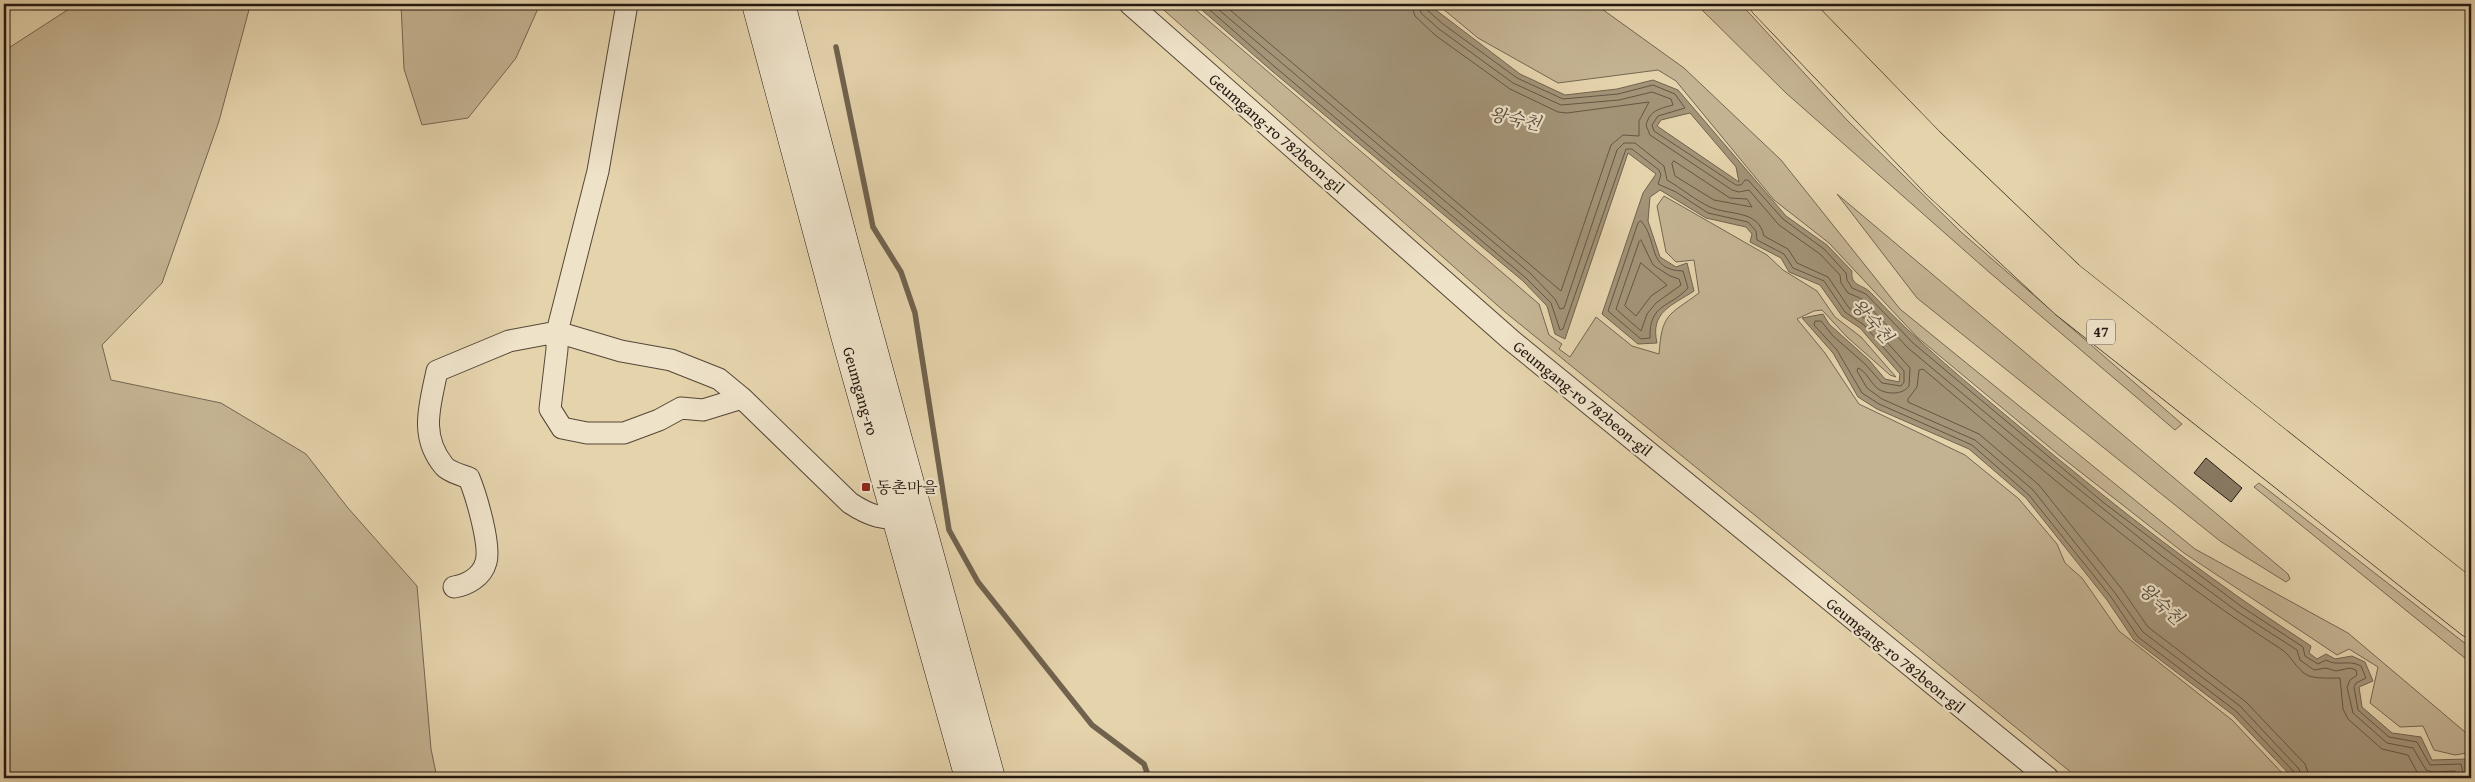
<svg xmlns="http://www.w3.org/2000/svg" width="2475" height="782" viewBox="0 0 2475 782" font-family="'Gentium Book Plus','Noto Serif KR',serif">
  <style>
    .green { fill: #c4b392; stroke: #746652 }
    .water { fill: #a39377; stroke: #70624e; fill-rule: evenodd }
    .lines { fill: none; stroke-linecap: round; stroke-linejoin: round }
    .shore { stroke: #645644; stroke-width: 1 }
    .stream { stroke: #70624e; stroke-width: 5.5 }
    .building { fill: #887962; stroke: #241811 }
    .street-casing { stroke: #544738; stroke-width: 23 }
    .secondary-casing { stroke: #241811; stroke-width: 29 }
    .highway-casing { stroke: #241811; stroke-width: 29 }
    .street { stroke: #eee2c9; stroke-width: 21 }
    .secondary { stroke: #eee2c9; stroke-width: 28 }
    .highway { stroke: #e5d3ac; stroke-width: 28 }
    .poi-dot { fill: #8f2418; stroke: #eee2c9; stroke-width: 2 }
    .labels { text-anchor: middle; stroke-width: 4.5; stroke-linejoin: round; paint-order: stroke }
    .shield { fill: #eee2c9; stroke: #615548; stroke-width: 1 }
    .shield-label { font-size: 15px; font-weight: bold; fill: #241811 }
    .street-label { font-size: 16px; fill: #241811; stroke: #eee2c9 }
    .poi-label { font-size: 16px; fill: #241811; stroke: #eee2c9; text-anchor: start }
    .water-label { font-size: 18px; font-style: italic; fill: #57493a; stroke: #eee2c9 }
  </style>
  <rect width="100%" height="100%" fill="#e5d3ac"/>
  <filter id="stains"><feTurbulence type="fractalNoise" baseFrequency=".004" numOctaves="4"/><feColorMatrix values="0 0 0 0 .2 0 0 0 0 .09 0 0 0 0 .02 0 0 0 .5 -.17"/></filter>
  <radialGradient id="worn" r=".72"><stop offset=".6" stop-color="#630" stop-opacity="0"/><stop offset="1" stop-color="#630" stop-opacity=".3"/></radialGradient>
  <!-- green -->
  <path class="green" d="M71,4H320L316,8L250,6L219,121L162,283L102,345L111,380L221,403L306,454L348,508L417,586L431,749L437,778H4V51L69,9Z
    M401,4H540L516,58L468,118L422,125L404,69Z
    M1157,4H1189L1539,304L1549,335L1562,344L1559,349L1570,357L1596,317L1632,346L1659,354C1662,313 1668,316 1699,293L1694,260L1676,262L1666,252L1657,206L1664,196L1767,255L1783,270L1817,291L1835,317L1861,337L1896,377L1890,375L1847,337L1822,310L1814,311L1797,319L1825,353L1859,404L1965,455L2019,499L2057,544L2065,563L2082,578L2119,631L2232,720L2287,778H2078L1505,312Z
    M1437,4H1595L1684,68L1781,160L1900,309L2195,549L2348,633L2471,737V764L2467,753L2455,755L2434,750L2423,726L2400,727L2370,703L2378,667L2349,649L2337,655L2184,553L2060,456L1917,337L1829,243L1774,200L1676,81L1658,70L1558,83L1478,38Z
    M1696,4H1741L1847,120L1961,232L2182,424L2175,430L1989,272L1786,93Z
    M1837,194L2288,574L2290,579L2286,582L2220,541L1917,298Z
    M2259,483L2471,648V663L2254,487Z"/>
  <!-- water -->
  <path class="water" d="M1195,4H1428L1520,74L1565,95L1617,89L1653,80L1678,90L1786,216L1827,245L1852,271C1850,287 1864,284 1872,294C1918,343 1970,385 2021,428C2114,506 2209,580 2311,646L2309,653L2317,659L2326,654L2335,659L2352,656L2365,662L2373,681L2359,687L2362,707L2392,733L2421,737L2432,760L2467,759L2470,778H2293L2233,715L2134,640L2107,600L2026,498L1969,449L1877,409L1858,397L1833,353L1802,318L1823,314L1829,324L1869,360L1885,379L1899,382L1900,374L1860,328L1842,316L1820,285L1789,272L1781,258L1750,242L1752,234L1746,227L1706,218L1660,190L1650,197L1648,221L1660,257L1676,267L1687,263L1694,291C1671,306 1650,312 1657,343L1638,344L1602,314L1643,193L1656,174L1628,153L1565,339L1555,334L1547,306L1523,281L1272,71ZM1690,113L1736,167L1739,182L1657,126L1661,120Z"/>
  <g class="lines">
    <!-- shore -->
    <path class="shore" d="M1203,4L1275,67L1526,278L1551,303L1560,330L1563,329L1626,149H1632L1659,170L1661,175L1658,184L1676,192L1708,213L1748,222L1756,231L1757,240L1784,254L1793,268L1824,281L1845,312L1864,325L1904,371V382L1901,386L1882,383L1865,364L1833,336L1821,321H1815L1814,325L1837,350L1862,393L1879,404L1972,445L2029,495L2111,597L2138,637L2236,711L2295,773L2296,778
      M1212,4L1530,273L1555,299L1560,309L1564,308L1617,150L1624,143H1635L1664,166L1667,180C1681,188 1695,200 1710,207C1730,216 1758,209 1764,236L1788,249L1797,263L1828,277L1849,308L1868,321L1910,368L1909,386C1903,395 1886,395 1877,388C1870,382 1866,371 1858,368L1857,371L1867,388L1882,399L1975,440L2033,490L2115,593L2143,632L2240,706L2299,769L2302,778
      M1223,4L1561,291L1611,145L1623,135L1639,136V121L1649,102L1567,113L1558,112L1510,89L1435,35L1415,16L1411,4
      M1419,4L1421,13L1439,29L1513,83L1561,105L1619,100L1652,92L1671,99L1673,105C1659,109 1650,110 1646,125L1650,135L1732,190L1739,192L1749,190L1779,225L1820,254L1840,275L1841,283L1848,293L1862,299L1908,348L2024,445L2162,556L2238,612L2297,650L2300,660L2314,670L2326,668L2336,671L2350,668L2356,670L2357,675L2350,680L2347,687L2353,713L2387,743L2413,748L2426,770L2433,772L2455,771L2457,778
      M1425,4L1426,9L1443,24L1517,78L1563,99L1618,94L1653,85L1675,94L1685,108L1658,116L1652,125L1654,131L1736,185H1741L1745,180H1748L1783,219L1824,249L1846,273L1847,280L1852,288L1866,294L1913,343L2104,503L2242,607L2303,647L2305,656L2318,664L2326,660C2338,667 2348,659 2361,666L2366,678L2356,683L2354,687L2358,710L2389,737L2417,742L2430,765L2461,764L2464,778
      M1674,161L1730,198L1747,199L1752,207L1714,200L1675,176L1672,164Z
      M1641,221C1659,241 1646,270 1683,271L1688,288C1670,308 1649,303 1650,338L1641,339L1608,311L1638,223Z
      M1641,240L1653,265L1670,276L1679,279L1681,285L1656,303L1647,314L1641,331L1616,309L1639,242Z
      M1641,263L1667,285L1651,296L1636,316L1625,306Z
      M2310,778L2305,764L2246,702L2148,627L2121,588L2039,485L1979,434L1908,402V399L1917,387L1919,370L1923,369C2039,467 2154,567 2281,649C2292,656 2295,668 2307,675C2314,679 2332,678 2340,678L2343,709L2348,719L2382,749L2408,755L2417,772L2427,778"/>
    <!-- stream -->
    <path class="stream" d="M836,47L873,227L901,272L915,313L949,530L978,582L1092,725L1144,764L1149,778"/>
  </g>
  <!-- building -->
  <path class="building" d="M2206,458L2242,488L2231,502L2194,473Z"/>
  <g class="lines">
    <!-- street casing -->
    <g class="street-casing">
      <path id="street" d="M627,4L598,171L557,332V349L550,409L562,428L587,433H624L659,420L681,408L703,410L742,398
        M1130,4L1511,340L2048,778
        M454,587C467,585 482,577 486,562C491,545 476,495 469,478C462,475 449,472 444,466C419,436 430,405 437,371L509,341L557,332L621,351L671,360L719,379L742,398L850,503C870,516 884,521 909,516"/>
    </g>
    <!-- secondary casing -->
    <g class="secondary-casing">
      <path id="secondary" d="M756,4L844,332L969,778
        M781,4L846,250L991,778"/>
    </g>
    <!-- highway casing -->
    <g class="highway-casing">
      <path id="highway" d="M1764,4L1937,185L2064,303L2471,624
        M1796,4L1930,142L2070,276L2471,595"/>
    </g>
    <!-- street -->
    <use href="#street" class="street"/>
    <!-- secondary -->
    <use href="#secondary" class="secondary"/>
    <!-- highway -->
    <use href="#highway" class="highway"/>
  </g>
  <!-- markers -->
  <rect class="poi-dot" x="861" y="482" width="10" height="10" rx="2.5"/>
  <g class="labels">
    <!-- shield labels -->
    <rect class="shield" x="2087" y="319.5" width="28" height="25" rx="4"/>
    <g class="shield-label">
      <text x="2101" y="337">47</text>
    </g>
    <!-- street labels -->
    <g class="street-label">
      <text transform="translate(1277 133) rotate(41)" y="6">Geumgang-ro 782beon-gil</text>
      <text transform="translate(861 391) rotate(74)" y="6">Geumgang-ro</text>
      <text transform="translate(1583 398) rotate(39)" y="6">Geumgang-ro 782beon-gil</text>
      <text transform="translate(1896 655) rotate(39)" y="6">Geumgang-ro 782beon-gil</text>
    </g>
    <!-- poi labels -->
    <g class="poi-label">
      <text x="876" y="493">동촌마을</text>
    </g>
    <!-- water labels -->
    <g class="water-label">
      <text transform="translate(1515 119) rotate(12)" y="6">왕숙천</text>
      <text transform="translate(1872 321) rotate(48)" y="6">왕숙천</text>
      <text transform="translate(2161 604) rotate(42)" y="6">왕숙천</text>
    </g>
  </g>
  <!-- margin -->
  <rect width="2475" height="782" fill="none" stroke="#e5d3ac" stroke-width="20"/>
  <rect x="5" y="5" width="2465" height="772" fill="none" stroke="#241811" stroke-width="2.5"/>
  <rect x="10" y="10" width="2455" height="762" fill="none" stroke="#241811"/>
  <rect width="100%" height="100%" filter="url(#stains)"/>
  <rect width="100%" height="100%" fill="url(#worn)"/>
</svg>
